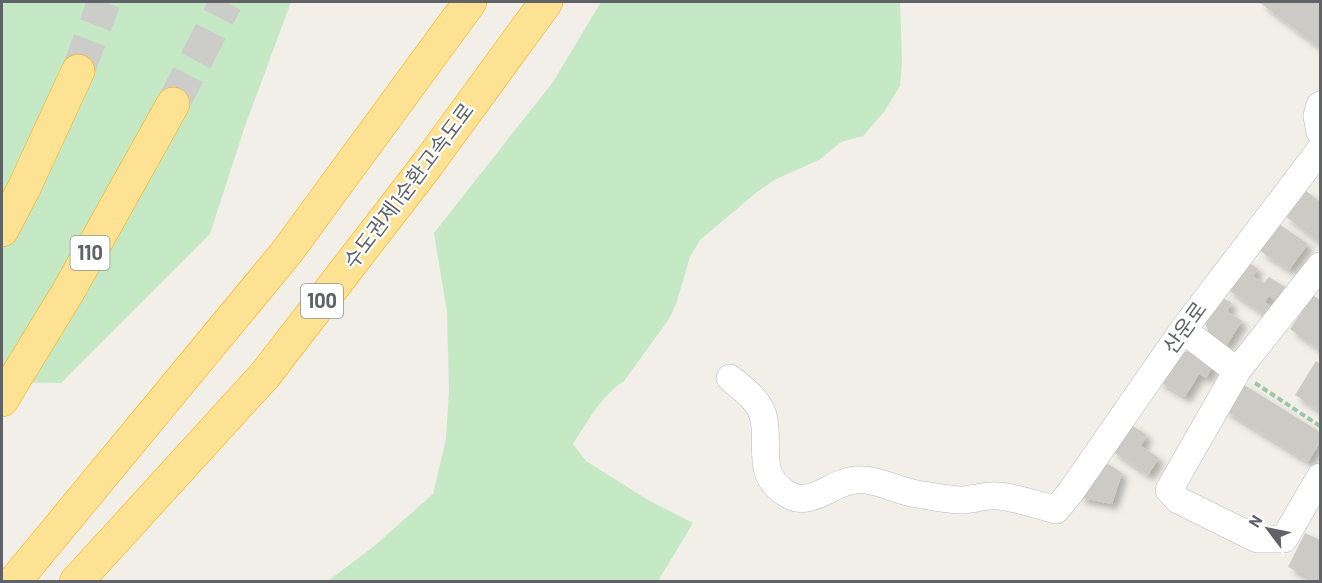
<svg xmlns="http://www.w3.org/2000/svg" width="1322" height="583" viewBox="0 0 1322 583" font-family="Barlow,'Noto Sans KR',sans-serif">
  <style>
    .green { fill: #c5e8c5 }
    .building { fill: #cccac5; filter: url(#shadow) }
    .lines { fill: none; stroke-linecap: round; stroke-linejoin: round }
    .highway-tunnel { stroke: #ccccc8; stroke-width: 33; stroke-dasharray: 33 16; stroke-linecap: butt }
    .minor-casing { stroke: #b5b8bc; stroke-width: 28 }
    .highway-casing { stroke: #f9ab00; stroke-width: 34 }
    .path { stroke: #9cc7a9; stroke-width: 4; stroke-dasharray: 6 3; stroke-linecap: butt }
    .minor { stroke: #fff; stroke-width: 27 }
    .highway { stroke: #fde293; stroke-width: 33 }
    .labels { text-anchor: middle; stroke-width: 4.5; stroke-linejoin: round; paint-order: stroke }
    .shield { fill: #fff; stroke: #8f9295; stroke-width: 1.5 }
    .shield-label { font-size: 20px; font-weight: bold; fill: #5f6368 }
    .street-label { font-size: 21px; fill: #5f6368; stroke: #fff }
  </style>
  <defs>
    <filter id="shadow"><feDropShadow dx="5.5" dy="5.5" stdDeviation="3" flood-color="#0004"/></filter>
  </defs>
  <rect width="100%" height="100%" fill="#f1efe8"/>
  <!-- green -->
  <path class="green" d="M2,2H291L245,126L210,234L61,383L2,382Z
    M601,2H900L902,61L900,86L884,112L863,136L841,142L819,160L776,179L757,192L700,240L690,257L676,304L669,319L624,381C602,395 587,422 573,444L586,461L648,500L693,523L658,581H328L373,547L433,494L446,439L449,390L447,312L434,233L553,82Z"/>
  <!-- building -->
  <path class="building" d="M1259,2H1320V48Z
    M1305,190L1320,202L1319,242L1285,216Z
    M1279,224L1308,244L1289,270L1260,251Z
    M1247,261L1258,269L1253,276L1264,283L1269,277L1285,287L1275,301L1269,296L1265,302L1271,307L1265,315L1227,289Z
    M1313,295L1320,300V350L1290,329Z
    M1222,297L1232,303L1227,311L1242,321L1226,346L1209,334L1205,322Z
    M1194,350L1215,363L1206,378L1199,374L1185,397L1158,381L1175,354Z
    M1316,361L1320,364V411L1295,395Z
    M1241,383L1320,432V442L1308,462L1224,410Z
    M1130,424L1147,435L1141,446L1159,458L1148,475L1112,451Z
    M1102,460L1122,473L1112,504L1078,497Z
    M1305,533L1320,540V582L1288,567Z"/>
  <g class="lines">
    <!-- highway-tunnel -->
    <path class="highway-tunnel" d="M78,71L104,2
      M173,104L226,2"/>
    <!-- minor casing -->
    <g class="minor-casing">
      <path id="minor" d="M1320,105L1317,116L1320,132
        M1183,330L1237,371L1169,490L1178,500L1257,539H1284L1320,477
        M1237,371L1320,266
        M730,378C742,388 758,399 763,415C771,444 754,474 787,494C811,509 831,482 855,480C876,478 897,491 917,494C931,496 945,499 958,500C971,501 985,494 999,496C1018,498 1038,505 1056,510L1070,493L1183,330L1320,150"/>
    </g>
    <!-- highway casing -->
    <g class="highway-casing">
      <path id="highway" d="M2,230L24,188L78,71
        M2,400L68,292L173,104
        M14,582L286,253L470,2
        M76,582L265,375L427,165L546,2"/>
    </g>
    <!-- path -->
    <path class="path" d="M1255,383L1320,426"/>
    <!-- minor -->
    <use href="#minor" class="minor"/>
    <!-- highway -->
    <use href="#highway" class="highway"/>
  </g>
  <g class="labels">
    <!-- shield labels -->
    <g class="shield">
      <rect x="70.5" y="236" width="39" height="34" rx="4.5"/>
      <rect x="301" y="284" width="42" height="34" rx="4.5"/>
    </g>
    <g class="shield-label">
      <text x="90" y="260">110</text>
      <text x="322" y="308">100</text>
    </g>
    <!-- street labels -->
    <g class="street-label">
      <text transform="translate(409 186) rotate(-53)" y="7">수도권제1순환고속도로</text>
      <text transform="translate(1185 328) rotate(-54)" y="7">산운로</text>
    </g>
  </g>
  <!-- border -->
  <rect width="1322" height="583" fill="none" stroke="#5f6368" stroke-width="6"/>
  <!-- north arrow -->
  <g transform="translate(1268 529) rotate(302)" stroke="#ffffff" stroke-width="4.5" paint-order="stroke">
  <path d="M0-4.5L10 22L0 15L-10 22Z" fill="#5f6368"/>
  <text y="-9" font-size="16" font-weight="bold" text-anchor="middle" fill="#5f6368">N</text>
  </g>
</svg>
